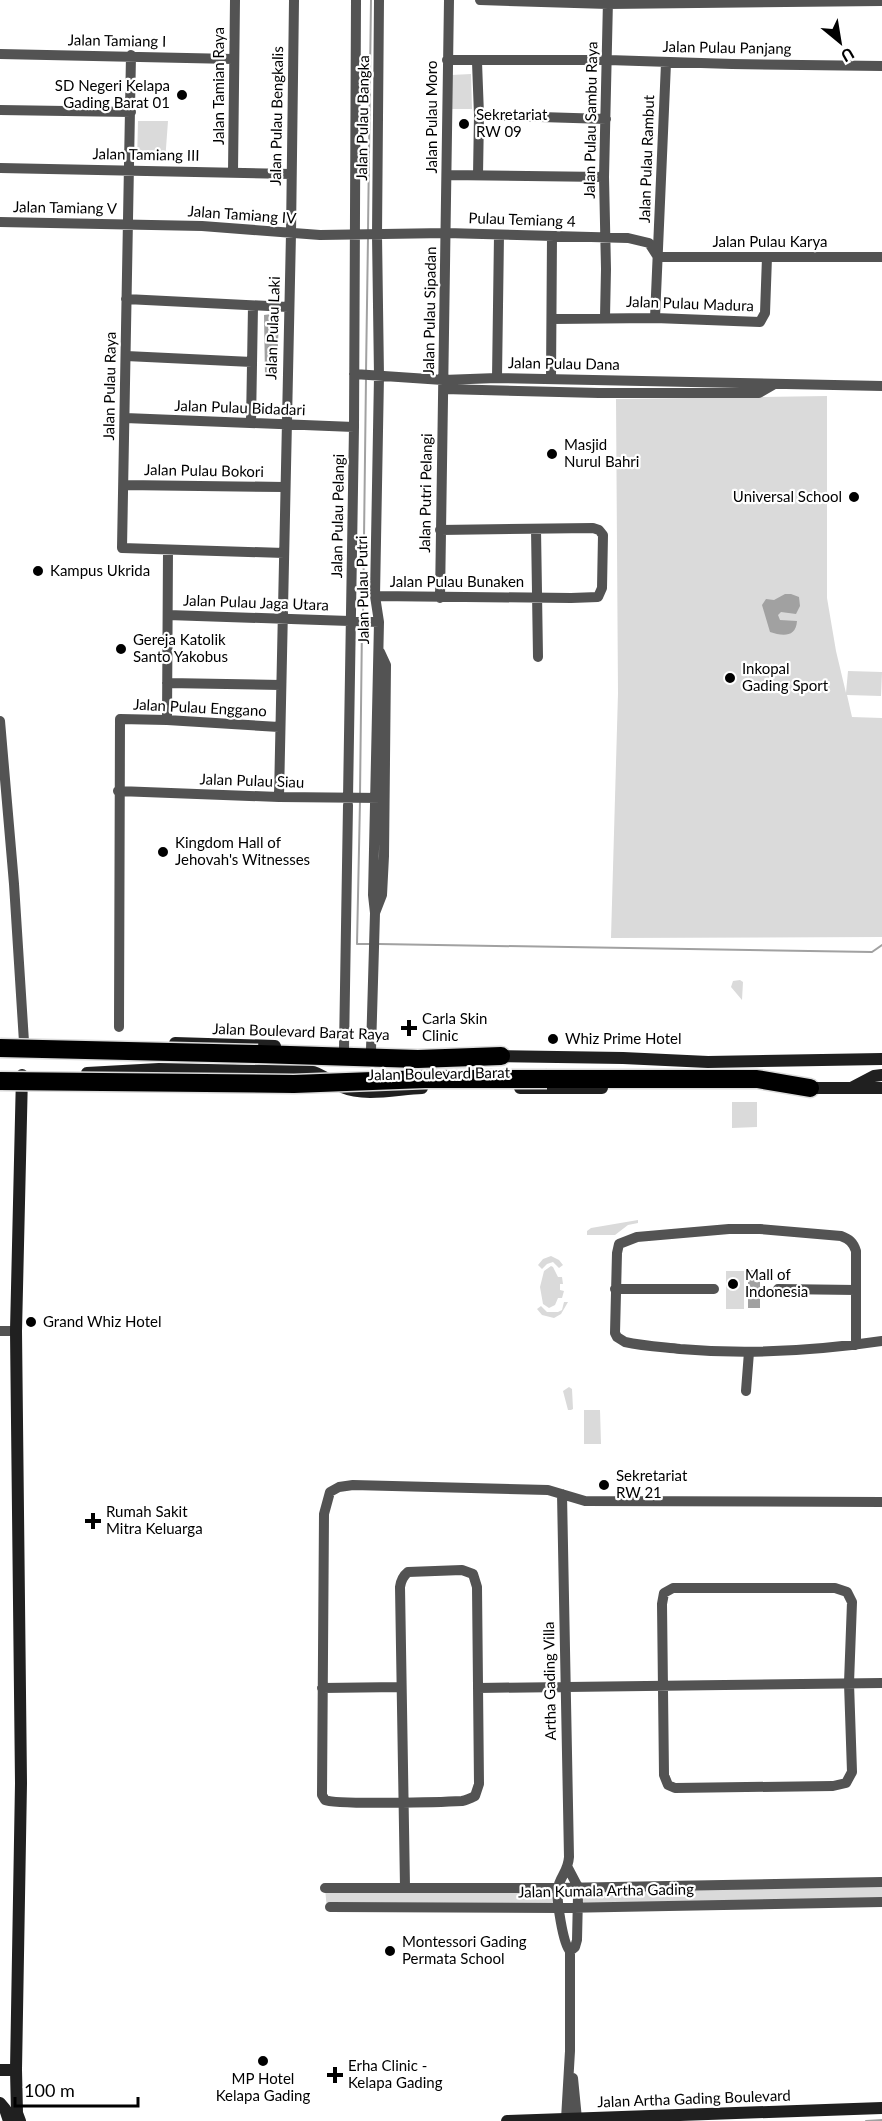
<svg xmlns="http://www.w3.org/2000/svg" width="882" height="2121" viewBox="0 0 882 2121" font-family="Lato,sans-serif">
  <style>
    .green { fill: #dadada }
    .water { fill: #a1a1a1 }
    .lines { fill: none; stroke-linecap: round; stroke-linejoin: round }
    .stream { stroke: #a1a1a1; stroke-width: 2 }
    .highway-casing { stroke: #dbdbdb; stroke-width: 21 }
    .street { stroke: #535353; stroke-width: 10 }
    .secondary { stroke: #202020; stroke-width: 12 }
    .highway { stroke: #000; stroke-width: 18 }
    .highway-bridge-casing { stroke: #dbdbdb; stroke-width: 21; stroke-linecap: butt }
    .highway-bridge { stroke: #000; stroke-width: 18 }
    .poi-dot { fill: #000; stroke: #fff; stroke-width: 2 }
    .labels { text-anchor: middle; stroke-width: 4.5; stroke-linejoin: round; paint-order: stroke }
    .street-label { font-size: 15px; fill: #000; stroke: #fff }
    .poi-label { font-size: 15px; fill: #000; stroke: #fff; text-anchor: start }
  </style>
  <rect width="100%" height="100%" fill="#fff"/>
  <!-- green -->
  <path class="green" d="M471,74L472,109H451V75Z
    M138,121H168L165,162H137Z
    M827,396V598L836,651L846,693L848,671L882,672L881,696L847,695L852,717L882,718V937L611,938L618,693L616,399Z
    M740,980L743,982L742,1000L731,987L733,981Z
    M732,1102H757V1127L732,1128Z
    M638,1220V1223L628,1225L615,1235H587V1231L591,1228Z
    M551,1256L559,1260L563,1265L559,1268L553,1262L547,1264L542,1269L538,1265L543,1259Z
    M551,1266L553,1267L558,1277H562L563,1284H560V1290L564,1291L562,1298H558L555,1305L549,1308L543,1304L540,1287L544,1271Z
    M726,1271H744V1309H726Z
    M564,1302H568L561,1314L554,1318L542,1315L537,1309L541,1306L547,1312H558L562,1310Z
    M569,1387L572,1389L573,1409L571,1410H568L563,1391Z
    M584,1410H600L601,1444H584Z
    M882,1882V1902L578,1907L577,1885Z
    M325,1888H558L560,1908L327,1910Z"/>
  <!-- water -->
  <path class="water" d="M279,313L277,375L265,376L264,315Z
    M785,594H791L799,597L800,606L796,614L781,612L778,615L780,620L797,621C796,638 782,636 770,632L762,605L766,599L774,600Z
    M748,1270H760V1308H748Z"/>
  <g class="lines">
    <!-- stream -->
    <path class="stream" d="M368,231L371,0
      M366,372L368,237
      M363,618L366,378
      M360,795L362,624
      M360,801L357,944H370
      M379,944L872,952L882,945
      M866,2121L882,2120"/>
    <!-- highway casing -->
    <g class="highway-casing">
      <path id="highway" d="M258,1054L418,1059L501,1056
        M547,1079H757L810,1088"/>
    </g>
    <!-- street -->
    <path class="street" d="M480,0L608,4L882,1
      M0,54L233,59
      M131,55L122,548L284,553
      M447,60H608L732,64L882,66
      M477,62L479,115L478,175
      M0,110L131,112
      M479,115L606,119
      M0,168L291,174
      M233,172L235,0
      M447,175L604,177
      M0,222L202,226L320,235L446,233L628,238L649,243L658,257
      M658,257H882
      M126,299L288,307
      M605,317L606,269L604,177L608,0
      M655,318L666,63
      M552,319L655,318L760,322L765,313L767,257
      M126,356L252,362
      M354,374L443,380L497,378L882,386
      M497,378L499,235
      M551,379L552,236
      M444,389L599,393H759L773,385
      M125,418L354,427
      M251,423L253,306
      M124,485L284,487
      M536,529L538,657
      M375,596L571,598L598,597L602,588L603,535L599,530L593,528L440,530
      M440,598L449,0
      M168,615L379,622
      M167,683L281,685
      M167,720L168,550
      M0,721L14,884L24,1042
      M118,791L279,797L382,798
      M279,797L291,233L294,0
      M348,798L354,427L356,0
      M375,913L373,895L379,622L375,596L379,376L377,235L379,0
      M119,1027L120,719L167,720L279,727
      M344,1049L348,805
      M371,1050L375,913L382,895L384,856L386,665L380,652
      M615,1289H714
      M778,1289L856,1290
      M0,1331H16
      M856,1345V1251C853,1242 849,1239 841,1236L760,1229H729L637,1237L619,1244L617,1253L615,1333L617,1337L625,1342C643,1346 662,1347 680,1349C748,1355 815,1351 882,1341
      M746,1391L749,1352
      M562,1494L569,1857C568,1872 560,1876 558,1888C556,1899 563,1944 570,1951V2051L566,2119
      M673,1588H835L847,1592L852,1602L849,1683L852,1772L846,1783L833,1786L675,1788L668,1785L664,1775L662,1604L664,1593Z
      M322,1688L401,1687
      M478,1688L882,1683
      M568,1868L578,1887V1896L577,1940L575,1947L570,1951
      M405,1887L400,1587C401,1580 403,1576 408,1572L462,1570L473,1574L477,1587L479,1784L475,1796C471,1798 467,1800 462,1801C445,1802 335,1805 325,1800L322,1795L324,1514L330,1492L339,1487L353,1485L548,1490L585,1501L882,1502
      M325,1888H558L882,1882
      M330,1907L560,1908L882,1902
      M573,2078L577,2119"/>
    <!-- secondary -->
    <path class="secondary" d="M175,1043L275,1046
      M496,1056L623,1058L708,1062L882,1059
      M87,1073L159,1069L313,1072C324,1076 332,1082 342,1087C365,1097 397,1089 422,1088
      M853,1087L874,1076L882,1075
      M520,1088H602
      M802,1088H882
      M0,2070H16
      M0,2103L5,2109L9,2121
      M20,2121L17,2113L16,2070L21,1783L16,1331L22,1075
      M507,2121L882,2108"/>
    <!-- highway -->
    <use href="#highway" class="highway"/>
    <!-- highway-bridge casing -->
    <g class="highway-bridge-casing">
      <path id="highway-bridge" d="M0,1048L258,1054
        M0,1081L294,1084L425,1079H547"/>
    </g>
    <!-- highway-bridge -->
    <use href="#highway-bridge" class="highway-bridge"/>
  </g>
  <!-- markers -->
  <g class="poi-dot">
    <circle cx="182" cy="95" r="6"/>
    <circle cx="464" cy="124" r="6"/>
    <circle cx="552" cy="454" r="6"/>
    <circle cx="854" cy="497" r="6"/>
    <circle cx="38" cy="571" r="6"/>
    <circle cx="121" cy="649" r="6"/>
    <circle cx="730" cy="678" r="6"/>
    <circle cx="163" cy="852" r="6"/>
    <path d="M406 1019h6v6h6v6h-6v6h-6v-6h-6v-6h6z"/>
    <circle cx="553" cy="1039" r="6"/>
    <circle cx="733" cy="1284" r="6"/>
    <circle cx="31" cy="1322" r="6"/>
    <circle cx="604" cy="1485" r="6"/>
    <path d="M90 1512h6v6h6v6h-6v6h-6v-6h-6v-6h6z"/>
    <circle cx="390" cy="1951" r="6"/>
    <circle cx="263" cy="2061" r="6"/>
    <path d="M332 2066h6v6h6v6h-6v6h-6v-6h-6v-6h6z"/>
  </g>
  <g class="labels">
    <!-- street labels -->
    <g class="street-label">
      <text transform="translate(117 41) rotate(1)" y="5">Jalan Tamiang I</text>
      <text transform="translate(727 48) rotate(1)" y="5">Jalan Pulau Panjang</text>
      <text transform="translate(219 86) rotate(-90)" y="5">Jalan Tamian Raya</text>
      <text transform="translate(277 116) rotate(-89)" y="5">Jalan Pulau Bengkalis</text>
      <text transform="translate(432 117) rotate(-90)" y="5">Jalan Pulau Moro</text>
      <text transform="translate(363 118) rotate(-89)" y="5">Jalan Pulau Bangka</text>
      <text transform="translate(591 120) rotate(-89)" y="5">Jalan Pulau Sambu Raya</text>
      <text transform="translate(146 155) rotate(1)" y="5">Jalan Tamiang III</text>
      <text transform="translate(647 159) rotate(-88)" y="5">Jalan Pulau Rambut</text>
      <text transform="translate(65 208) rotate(1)" y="5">Jalan Tamiang V</text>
      <text transform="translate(242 215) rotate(4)" y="5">Jalan Tamiang IV</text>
      <text transform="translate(522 220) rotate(2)" y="5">Pulau Temiang 4</text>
      <text x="770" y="247">Jalan Pulau Karya</text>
      <text transform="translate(690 304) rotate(2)" y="5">Jalan Pulau Madura</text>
      <text transform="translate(430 311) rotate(-89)" y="5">Jalan Pulau Sipadan</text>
      <text transform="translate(273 328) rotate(-88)" y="5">Jalan Pulau Laki</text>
      <text transform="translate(564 364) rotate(1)" y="5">Jalan Pulau Dana</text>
      <text transform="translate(110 386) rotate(-89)" y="5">Jalan Pulau Raya</text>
      <text transform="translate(240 408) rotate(2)" y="5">Jalan Pulau Bidadari</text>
      <text transform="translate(204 471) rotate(1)" y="5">Jalan Pulau Bokori</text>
      <text transform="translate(426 493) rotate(-89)" y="5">Jalan Putri Pelangi</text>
      <text transform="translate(338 516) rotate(-89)" y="5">Jalan Pulau Pelangi</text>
      <text x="457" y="587">Jalan Pulau Bunaken</text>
      <text transform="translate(363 590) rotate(-91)" y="5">Jalan Pulau Putri</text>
      <text transform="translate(256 603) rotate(2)" y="5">Jalan Pulau Jaga Utara</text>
      <text transform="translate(200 708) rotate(3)" y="5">Jalan Pulau Enggano</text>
      <text transform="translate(252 781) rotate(2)" y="5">Jalan Pulau Siau</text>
      <text transform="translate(301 1032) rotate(2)" y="5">Jalan Boulevard Barat Raya</text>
      <text transform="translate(439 1074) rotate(-1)" y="5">Jalan Boulevard Barat</text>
      <text transform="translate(550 1681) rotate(-91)" y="5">Artha Gading Villa</text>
      <text transform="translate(606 1891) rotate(-1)" y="5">Jalan Kumala Artha Gading</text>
      <text transform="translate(694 2099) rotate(-2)" y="5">Jalan Artha Gading Boulevard</text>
    </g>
    <!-- poi labels -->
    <g class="poi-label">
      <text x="170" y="91" text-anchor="end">SD Negeri Kelapa<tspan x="170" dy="17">Gading Barat 01</tspan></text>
      <text x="476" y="120">Sekretariat<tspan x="476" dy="17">RW 09</tspan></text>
      <text x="564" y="450">Masjid<tspan x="564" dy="17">Nurul Bahri</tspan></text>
      <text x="842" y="502" text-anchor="end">Universal School</text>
      <text x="50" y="576">Kampus Ukrida</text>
      <text x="133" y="645">Gereja Katolik<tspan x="133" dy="17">Santo Yakobus</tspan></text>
      <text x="742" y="674">Inkopal<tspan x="742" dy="17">Gading Sport</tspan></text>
      <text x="175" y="848">Kingdom Hall of<tspan x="175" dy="17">Jehovah's Witnesses</tspan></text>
      <text x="422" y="1024">Carla Skin<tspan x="422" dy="17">Clinic</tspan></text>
      <text x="565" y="1044">Whiz Prime Hotel</text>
      <text x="745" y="1280">Mall of<tspan x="745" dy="17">Indonesia</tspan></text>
      <text x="43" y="1327">Grand Whiz Hotel</text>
      <text x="616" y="1481">Sekretariat<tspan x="616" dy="17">RW 21</tspan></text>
      <text x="106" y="1517">Rumah Sakit<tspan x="106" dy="17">Mitra Keluarga</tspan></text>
      <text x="402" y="1947">Montessori Gading<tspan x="402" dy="17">Permata School</tspan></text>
      <text x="348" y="2071">Erha Clinic -<tspan x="348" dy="17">Kelapa Gading</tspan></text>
      <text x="263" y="2084" text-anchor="middle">MP Hotel<tspan x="263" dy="17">Kelapa Gading</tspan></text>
    </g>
  </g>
  <!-- north arrow -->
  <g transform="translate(840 42) rotate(150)" stroke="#ffffff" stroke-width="4.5" paint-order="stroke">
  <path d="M0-4.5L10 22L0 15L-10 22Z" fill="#000000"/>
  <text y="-9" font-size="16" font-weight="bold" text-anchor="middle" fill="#000000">U</text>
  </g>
  <!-- scale -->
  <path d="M15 2097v9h123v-9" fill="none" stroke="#000000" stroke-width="3"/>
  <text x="24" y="2097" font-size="18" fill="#000000" stroke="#ffffff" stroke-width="4.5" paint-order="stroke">100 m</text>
</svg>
